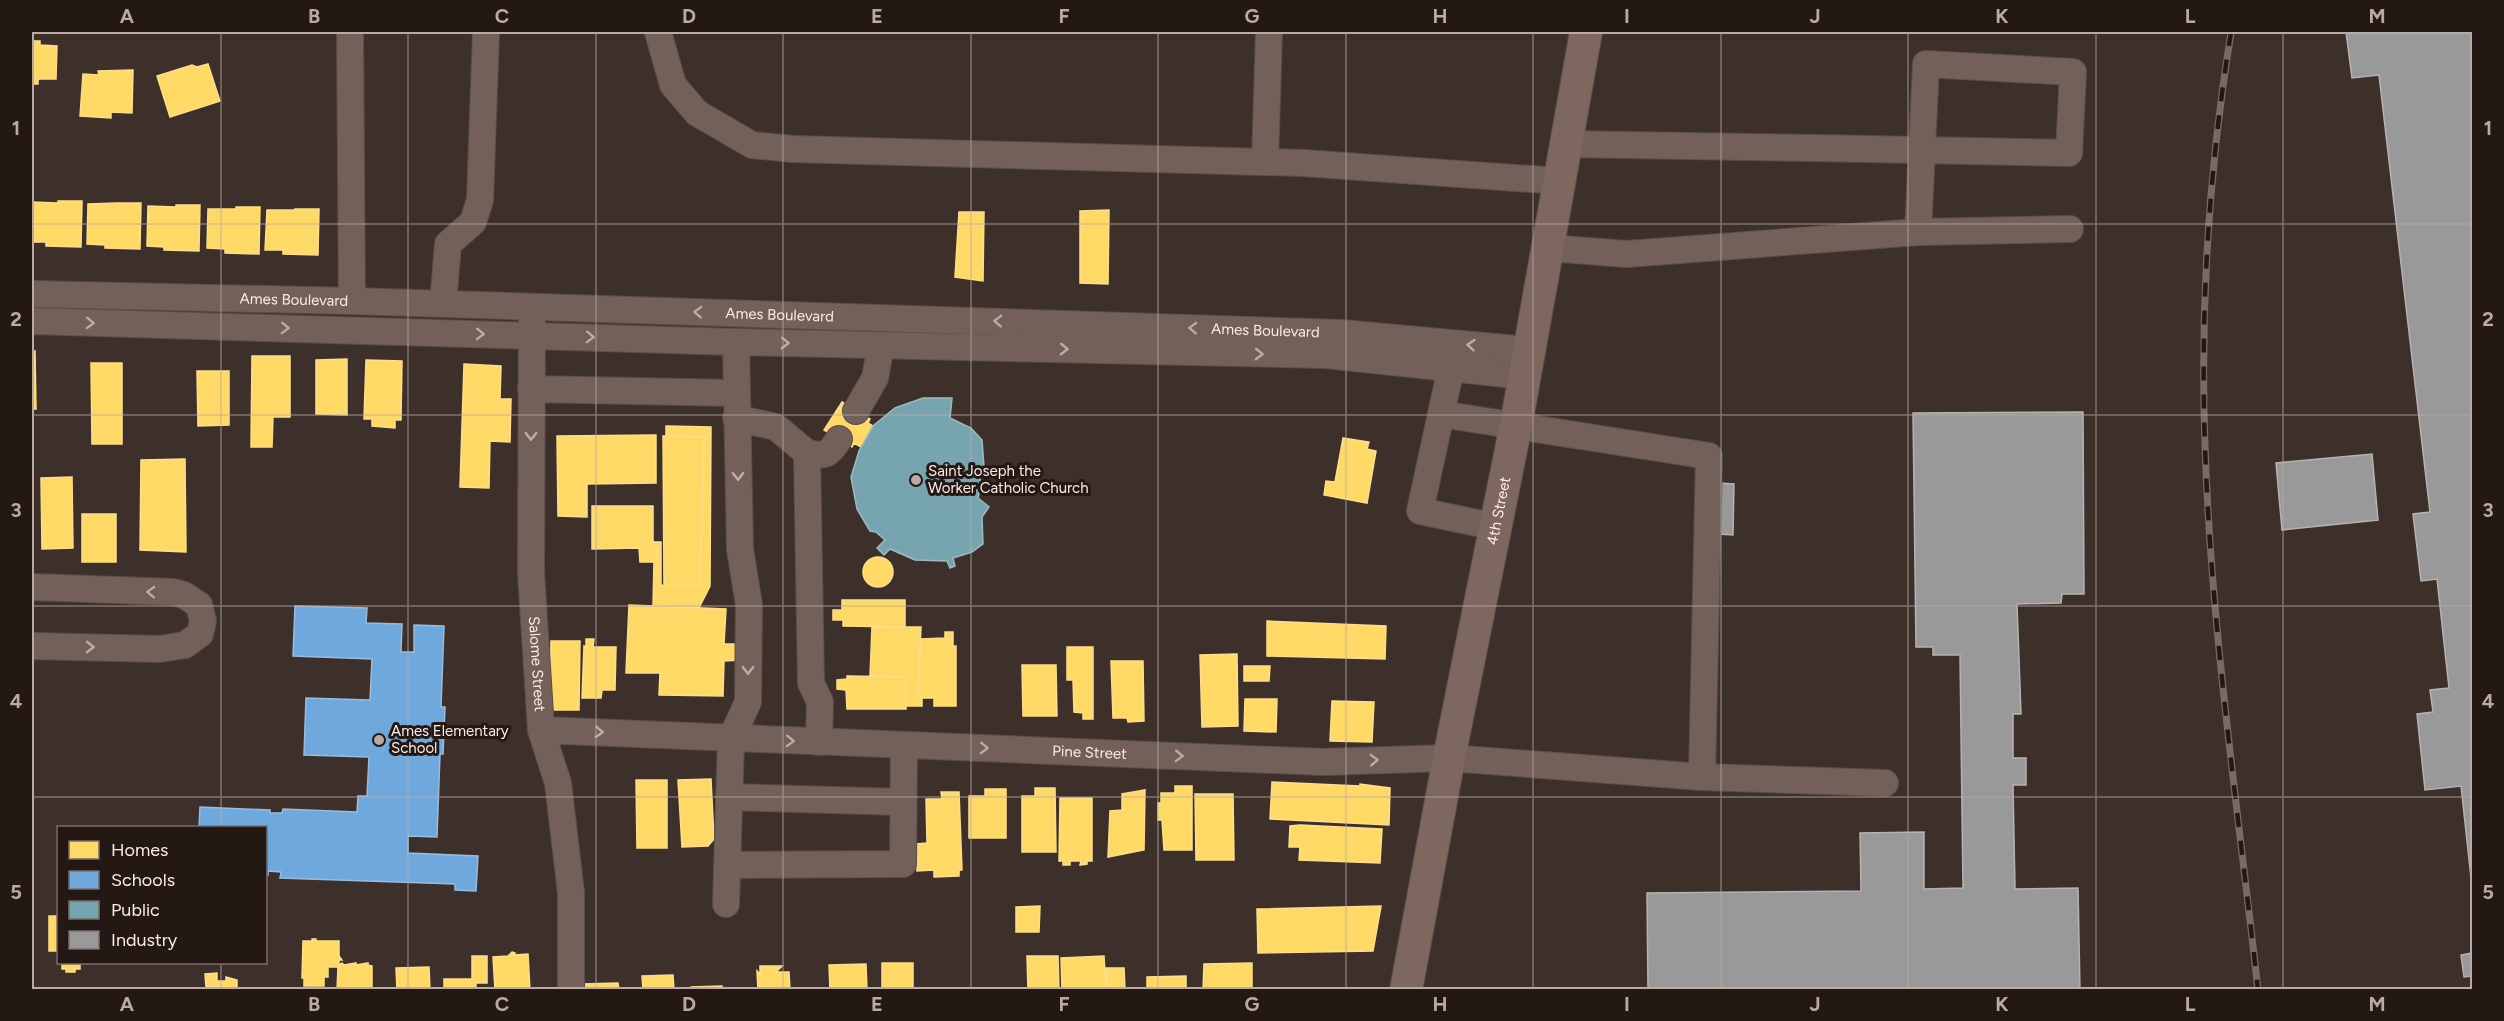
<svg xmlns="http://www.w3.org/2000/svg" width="2504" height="1021" viewBox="0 0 2504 1021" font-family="Figtree,sans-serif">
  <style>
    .homes { fill: #ffd966; stroke: #fede8c; stroke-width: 1.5 }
    .schools { fill: #6fa8dc; stroke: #99bcdf; stroke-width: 1.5 }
    .public { fill: #76a5af; stroke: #9ebabf; stroke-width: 1.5 }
    .industry { fill: #999; stroke: #b7b2b0; stroke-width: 1.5 }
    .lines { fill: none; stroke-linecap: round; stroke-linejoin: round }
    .minor-casing { stroke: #5a4f4a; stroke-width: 28 }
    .major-casing { stroke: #5a4f4a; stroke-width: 34 }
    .minor { stroke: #736059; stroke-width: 26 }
    .major { stroke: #7e675e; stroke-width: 32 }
    .rail-casing { stroke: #786b66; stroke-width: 7 }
    .rail { stroke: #231814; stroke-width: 4.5; stroke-dasharray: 14; stroke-linecap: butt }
    .oneway { stroke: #beaca6 }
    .grid { fill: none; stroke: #b9aaa4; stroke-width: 1.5; stroke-opacity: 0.55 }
    .poi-dot { fill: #b9aaa4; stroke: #231814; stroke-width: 2 }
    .labels { text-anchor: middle; stroke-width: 6; stroke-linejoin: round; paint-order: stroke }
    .street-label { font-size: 15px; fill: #fcebe5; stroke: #231814 }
    .poi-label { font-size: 15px; fill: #fcebe5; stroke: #231814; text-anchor: start }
    .neatline { fill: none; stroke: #b9aaa4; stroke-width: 2 }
    .grid-label { font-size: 20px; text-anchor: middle; font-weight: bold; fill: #b9aaa4 }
  </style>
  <rect width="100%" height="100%" fill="#3d302b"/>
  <!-- homes -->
  <path class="homes" d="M32,41H40V45L57,46L56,79H38V84H32Z
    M208,64L220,101L170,117L157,76L192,65L197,67Z
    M133,70L132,113L111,112V118L80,116L83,74L99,75L98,71Z
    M58,201H82L81,247L46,246V242H32V202L58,203Z
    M117,203H141L140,249L105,248V245L87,244L88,204Z
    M176,205H200L199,251L164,250V247L147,246L148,206L176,207Z
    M236,207H260L259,254L225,253V249L207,248L208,209H236Z
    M295,209H319L318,255L283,254V250H265L267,210H295Z
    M1109,210L1108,284L1080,283V211Z
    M959,212H984L983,281L955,277Z
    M32,351H35L36,409H32Z
    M252,356H290V417H273L272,447H251Z
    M347,359V415L316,414V360Z
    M366,360L402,361L401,420H395V428L372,426V419H364Z
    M91,363H122V444H92Z
    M464,364L501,366L500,399H511L510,442L490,441L489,488L460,487Z
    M197,371H229V425L198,426Z
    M842,402L870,419L868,423L873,426L861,447L854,443L852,447L824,430Z
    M666,426L711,427L710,586L699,608L653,606L654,562H657V548H654L653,542H661V585L700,586L704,437L666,436Z
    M656,435V483L587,484V517L558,516L557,436Z
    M663,436L704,437L700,586L664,585Z
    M1343,438L1369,442L1367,449L1376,451L1367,503L1324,495L1326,481L1335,482Z
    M185,459L186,552L140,550L141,460Z
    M72,477L73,548L42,549L41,478Z
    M592,506H653V542L654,548H657V562H640L639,548L592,549Z
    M82,514H116V562H82Z
    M863 572a15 15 0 1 1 30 0a15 15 0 1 1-30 0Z
    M842,600H905V627L843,626V620H833V610H842Z
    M629,605L726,609L724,644H736L740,660L724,661L723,696L659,695L660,673H626Z
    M1267,621L1386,626L1385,659L1267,656Z
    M872,627H921L918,698H922V706H906V677L870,676Z
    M945,632H953V646H956V706H934V698H918L919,648H921V639L945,638Z
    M586,639H594L593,647H616L615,690H602L601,698H582L584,646L586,647Z
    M551,641H580L579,710H550Z
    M1067,647H1093V719H1083V713L1074,712L1073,680H1067Z
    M1237,654L1238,726L1202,727L1200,655Z
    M1111,661H1143L1144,721L1128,722L1127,718H1113Z
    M1022,665H1056L1057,716H1023Z
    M1244,666H1270L1269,681H1244Z
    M847,676L906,677V709H847L846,690L837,689V680L847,679Z
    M1245,699H1277L1276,732L1244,731Z
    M1332,701L1374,702L1372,742L1330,741Z
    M711,779L714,839L708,846L682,847L678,780Z
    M636,780H667V848H637Z
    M1272,782L1360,786V784L1390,788L1389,825L1270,819Z
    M1175,786H1192V850H1164L1162,820H1158V803H1161V793H1175Z
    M1035,788H1055L1056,852H1022V796H1035Z
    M985,789H1006V838H969V796H985Z
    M1145,790L1144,850L1108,857L1110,811L1122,810V794Z
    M941,792H959L962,870H959V876L934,877V870L917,871L916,844L927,843L926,799H942Z
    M1195,794H1233L1234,860H1196Z
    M1060,798H1092V861H1087V864L1080,865L1081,861H1070V865H1063V861H1059Z
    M1300,825L1382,829L1380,863L1299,860L1300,847H1289L1290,826Z
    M1040,906L1039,932H1016V907Z
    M1381,906L1373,951L1258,953L1257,909Z
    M49,916H58V951H49Z
    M312,939H316V941H339V956L342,960H339V965L342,963L344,965L356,963V965L368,963V965L372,966V990H337L338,967H328V977H324V986H304V978H302L303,941H312Z
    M512,952L515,953L513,955L528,954L530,990H495L493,957L508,956Z
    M472,956H487V983H476V990H444V979H472Z
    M1027,956H1058L1059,990H1028Z
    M1104,956L1106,990H1062L1061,958Z
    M62,962H80V969H75V972H66V969H62Z
    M882,963H913V990H882Z
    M1252,963V988L1203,990L1204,964Z
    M866,964L867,990H830L829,965Z
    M760,966H782L776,972H789L790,990H758L757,971L760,974Z
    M429,967L430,990H397L396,968Z
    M1106,968H1124L1125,990H1107Z
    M217,973V981H226V977L237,980V990H217L220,986L206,987L205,974Z
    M673,975L674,990H643L642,976Z
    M1186,976V990H1147V977Z
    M618,983L619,990H583V984Z
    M722,986V990H691V987Z"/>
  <!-- schools -->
  <path class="schools" d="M295,606L367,608L366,623L402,624L401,652H414V625L444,626L441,707H445L443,754H440L437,837L408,836V853L478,856L476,891L455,890V884L280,878L281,872L268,871V875H266V828H199L200,807L270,810V813H282L283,809L357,812L358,796H367L369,757L304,755L306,698L370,700L372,659L293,656Z"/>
  <!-- public -->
  <path class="public" d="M923,398H952L950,418L971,428L982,440L984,467L978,469L981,483L978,498L989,507L982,517L983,544L972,552L953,558L955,566L950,568L947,561L915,560L890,549L884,555L877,548L885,540L876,532L870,531L857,509L851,477L859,451L873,426L895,408Z"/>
  <!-- industry -->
  <path class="industry" d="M2346,32H2472V887L2461,786L2425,790L2417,714L2433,712L2430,690L2449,688L2437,579L2421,581L2413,514L2430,512L2379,75L2352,78Z
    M2083,412L2084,594H2062L2061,603L2017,604L2021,714H2013V758H2026V785H2013L2015,889L2078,888L2080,990H1648L1647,893L1861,891L1860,833L1924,832V889L1963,888L1960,655H1933V647H1916L1913,413Z
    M2372,454L2378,520L2282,530L2276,463Z
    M1719,483L1734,484L1733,535L1718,534Z
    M2472,953V976L2464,977L2461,955Z"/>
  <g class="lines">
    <!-- minor casing -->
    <g class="minor-casing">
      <g id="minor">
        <path d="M350,32L352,301"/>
        <path d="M658,32L673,85L697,113L752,145L793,149L1303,163L1559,181"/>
        <path d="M1566,144C1734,146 1901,150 2069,153L2073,72L1926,64L1918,232L2070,229"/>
        <path d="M1265,162L1269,32"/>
        <path d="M1548,248L1627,254L1918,232"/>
        <path id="s1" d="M32,294L352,301L1341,333L1529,350"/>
        <path d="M443,304L448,244L473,222L480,200L486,32"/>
        <path id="s2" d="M532,319L531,572L541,730L558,783L571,893V990"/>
        <path d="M32,321L736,342L1326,355L1525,376"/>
        <path d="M1451,368L1420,511L1496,527"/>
        <path d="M531,389L735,393"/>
        <path d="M856,411L875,378L881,345"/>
        <path d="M1441,414L1709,456L1702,777"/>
        <path d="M736,418L776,427L807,453L811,683L820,702L819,742"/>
        <path d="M807,453C825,457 829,455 839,439"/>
        <path d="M32,587L173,592L184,595L199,605L203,621L200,634L185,645L160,649L32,646"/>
        <path id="s3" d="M541,730L1323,762L1449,758L1702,777L1885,783"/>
        <path d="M729,797L903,802"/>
        <path d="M728,865L903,864L904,745"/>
        <path d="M726,904L731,739L748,702L749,605L740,549L736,342"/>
      </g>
    </g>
    <!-- major casing -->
    <g class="major-casing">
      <g id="major">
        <path id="s4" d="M1406,990L1449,758L1516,425L1586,32"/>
      </g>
    </g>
    <!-- minor -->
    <use href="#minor" class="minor"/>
    <!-- major -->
    <use href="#major" class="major"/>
    <!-- rail casing -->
    <g class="rail-casing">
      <path id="rail" d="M2231,32C2209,168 2200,308 2205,446C2211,628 2238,809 2258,990"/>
    </g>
    <!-- rail -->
    <use href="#rail" class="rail"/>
  </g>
  <!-- one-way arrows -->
  <defs><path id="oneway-chevron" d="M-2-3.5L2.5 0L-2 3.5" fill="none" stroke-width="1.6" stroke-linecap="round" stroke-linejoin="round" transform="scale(1.5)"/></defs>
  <g class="oneway">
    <use href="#oneway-chevron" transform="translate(698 312) rotate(-178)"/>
    <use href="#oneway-chevron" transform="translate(998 321) rotate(-178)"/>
    <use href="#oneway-chevron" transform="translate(90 323) rotate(2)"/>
    <use href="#oneway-chevron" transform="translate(285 328) rotate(2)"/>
    <use href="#oneway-chevron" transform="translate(1193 328) rotate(-178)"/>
    <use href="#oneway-chevron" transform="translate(480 334) rotate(2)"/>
    <use href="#oneway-chevron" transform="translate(590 337) rotate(2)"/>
    <use href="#oneway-chevron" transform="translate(785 343) rotate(1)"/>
    <use href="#oneway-chevron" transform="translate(1471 345) rotate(-175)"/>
    <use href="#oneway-chevron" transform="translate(1064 349) rotate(1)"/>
    <use href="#oneway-chevron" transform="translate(1259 354) rotate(1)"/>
    <use href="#oneway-chevron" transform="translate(531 436) rotate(90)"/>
    <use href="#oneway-chevron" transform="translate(738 476) rotate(89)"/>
    <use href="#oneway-chevron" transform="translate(151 592) rotate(-178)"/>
    <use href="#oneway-chevron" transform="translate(90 647) rotate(1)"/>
    <use href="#oneway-chevron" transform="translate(748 670) rotate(91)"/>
    <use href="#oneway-chevron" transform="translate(599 732) rotate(3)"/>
    <use href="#oneway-chevron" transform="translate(790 741) rotate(2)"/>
    <use href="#oneway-chevron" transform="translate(984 748) rotate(2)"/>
    <use href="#oneway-chevron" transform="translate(1179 756) rotate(2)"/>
    <use href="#oneway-chevron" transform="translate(1374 760) rotate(-2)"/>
  </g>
  <!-- grid -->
  <path class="grid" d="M221,32V828M408,32V990M596,32V990M783,32V990M971,32V990M1158,32V990M1346,32V990M1533,32V990M1721,32V990M1908,32V990M2096,32V990M2283,32V990M32,224H2472M32,415H2472M32,606H2472M32,797H2472M221,962V990"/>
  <!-- markers -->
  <g class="poi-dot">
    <circle cx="916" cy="480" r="6"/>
    <circle cx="379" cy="740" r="6"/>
  </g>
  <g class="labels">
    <!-- street labels -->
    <g class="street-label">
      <text dy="5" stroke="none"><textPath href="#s1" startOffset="262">Ames Boulevard</textPath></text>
      <text dy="5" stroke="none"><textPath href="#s1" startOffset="748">Ames Boulevard</textPath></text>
      <text dy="5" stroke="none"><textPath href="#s1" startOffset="1234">Ames Boulevard</textPath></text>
      <text dy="5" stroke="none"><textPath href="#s4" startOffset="488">4th Street</textPath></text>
      <text dy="5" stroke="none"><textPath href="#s2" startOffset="345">Salome Street</textPath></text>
      <text dy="5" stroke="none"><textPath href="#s3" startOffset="549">Pine Street</textPath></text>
    </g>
    <!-- poi labels -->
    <g class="poi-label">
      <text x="928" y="476">Saint Joseph the<tspan x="928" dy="17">Worker Catholic Church</tspan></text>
      <text x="391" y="736">Ames Elementary<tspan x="391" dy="17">School</tspan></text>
    </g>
  </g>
  <!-- border -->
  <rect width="2504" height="1021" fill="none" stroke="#231814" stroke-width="66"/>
  <!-- legend -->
  <rect x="57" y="826" width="210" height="138" fill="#231814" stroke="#7a6c68" stroke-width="1.5"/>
  <rect x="69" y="841" width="30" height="18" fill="#ffd966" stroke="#7a6c68" stroke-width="1.5"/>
  <text x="111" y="856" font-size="18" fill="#fcebe5">Homes</text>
  <rect x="69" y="871" width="30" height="18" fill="#6fa8dc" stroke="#7a6c68" stroke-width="1.5"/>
  <text x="111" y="886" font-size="18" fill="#fcebe5">Schools</text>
  <rect x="69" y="901" width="30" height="18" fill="#76a5af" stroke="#7a6c68" stroke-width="1.5"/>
  <text x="111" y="916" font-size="18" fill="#fcebe5">Public</text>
  <rect x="69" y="931" width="30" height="18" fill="#999999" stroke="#7a6c68" stroke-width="1.5"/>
  <text x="111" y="946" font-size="18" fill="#fcebe5">Industry</text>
  <rect x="33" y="33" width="2438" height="955" class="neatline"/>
  <g class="grid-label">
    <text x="127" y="23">A</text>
    <text x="314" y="23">B</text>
    <text x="502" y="23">C</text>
    <text x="689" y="23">D</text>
    <text x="877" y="23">E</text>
    <text x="1064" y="23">F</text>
    <text x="1252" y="23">G</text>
    <text x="1440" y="23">H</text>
    <text x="1627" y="23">I</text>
    <text x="1815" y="23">J</text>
    <text x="2002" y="23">K</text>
    <text x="2190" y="23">L</text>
    <text x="2377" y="23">M</text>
    <text x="16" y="135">1</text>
    <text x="2488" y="135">1</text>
    <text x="16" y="326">2</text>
    <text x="2488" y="326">2</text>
    <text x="16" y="517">3</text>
    <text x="2488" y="517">3</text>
    <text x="16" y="708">4</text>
    <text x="2488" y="708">4</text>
    <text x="16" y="899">5</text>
    <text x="2488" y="899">5</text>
    <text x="127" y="1011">A</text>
    <text x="314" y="1011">B</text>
    <text x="502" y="1011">C</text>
    <text x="689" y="1011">D</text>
    <text x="877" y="1011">E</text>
    <text x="1064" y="1011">F</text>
    <text x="1252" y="1011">G</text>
    <text x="1440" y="1011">H</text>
    <text x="1627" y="1011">I</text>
    <text x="1815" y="1011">J</text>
    <text x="2002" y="1011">K</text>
    <text x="2190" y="1011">L</text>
    <text x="2377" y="1011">M</text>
  </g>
</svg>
